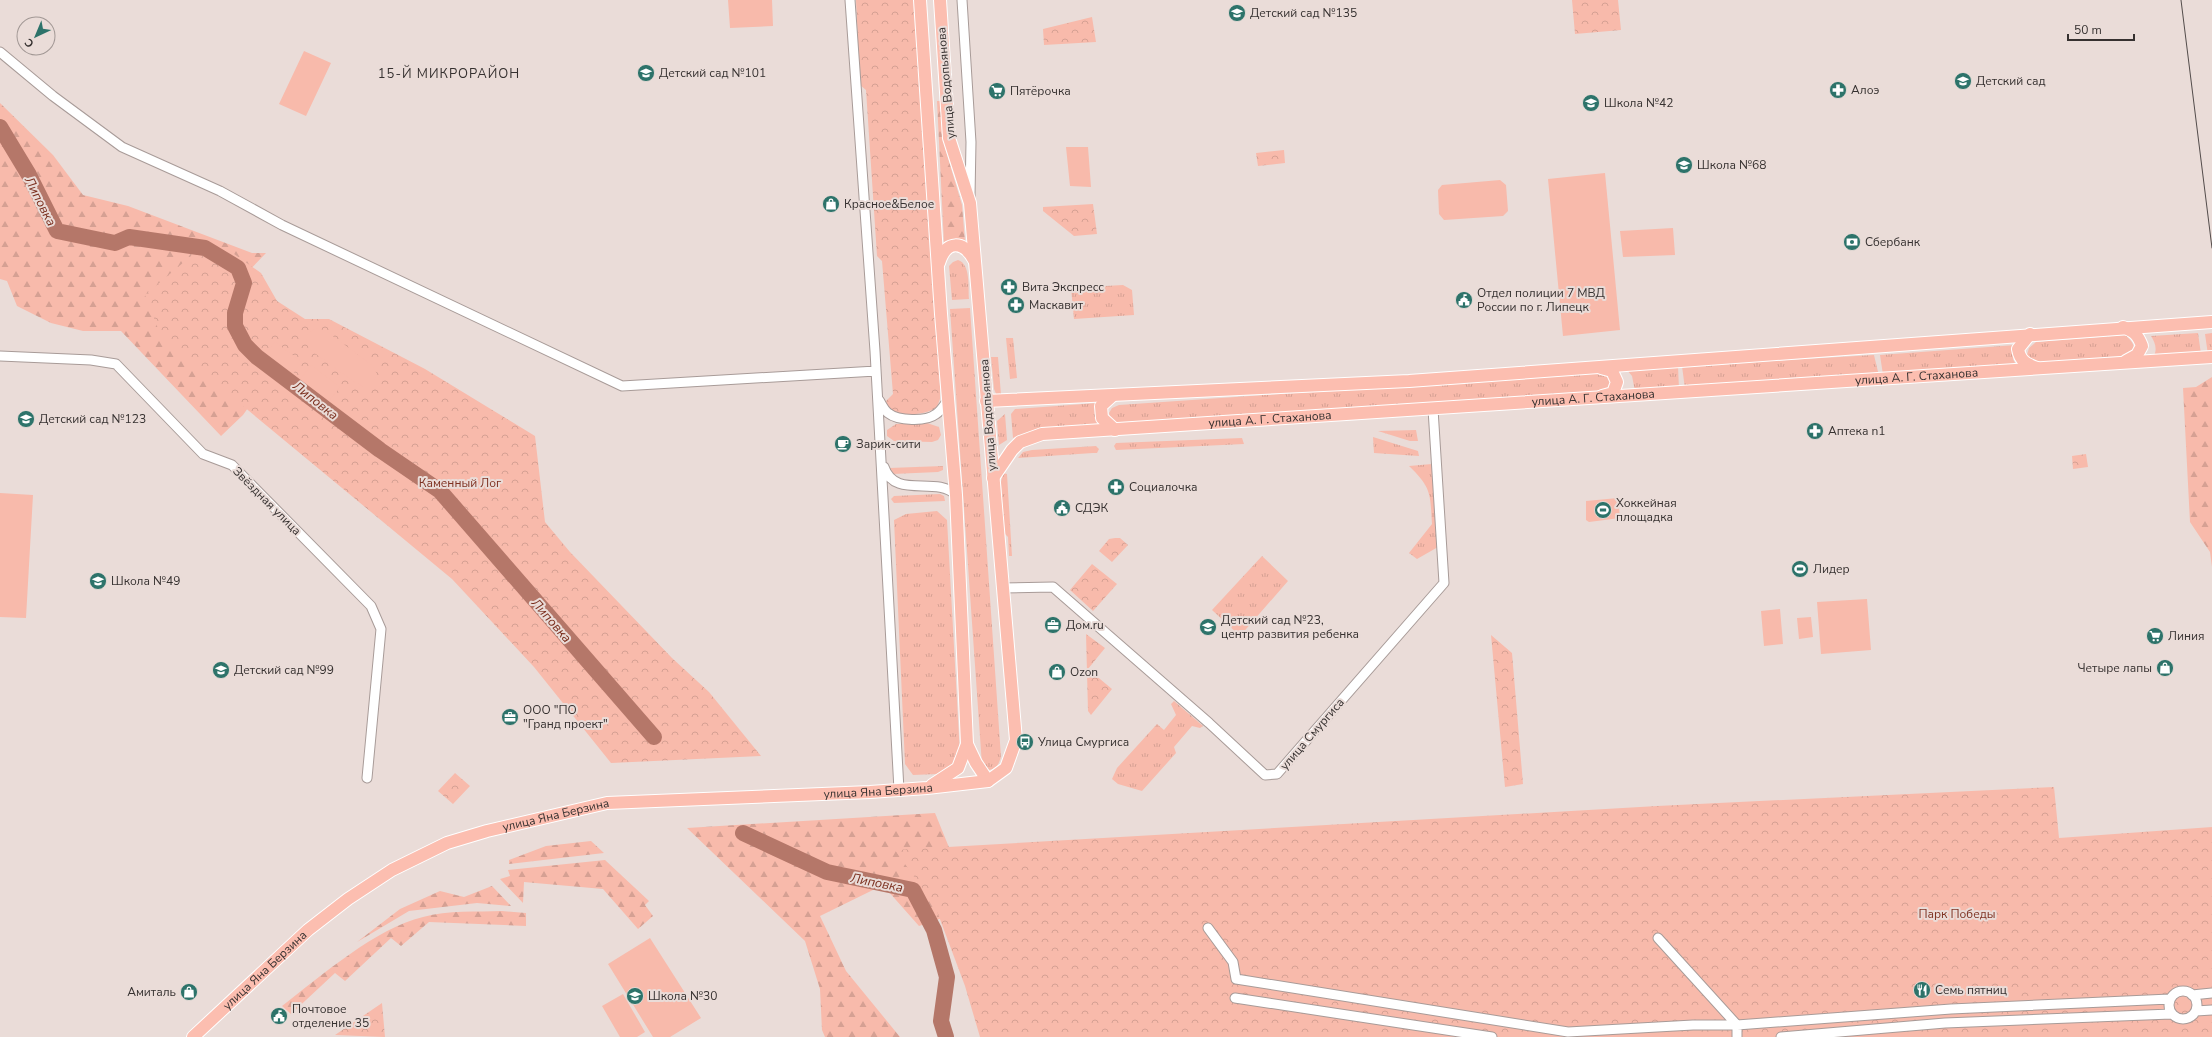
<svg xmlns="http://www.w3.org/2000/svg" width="2212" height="1037" viewBox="0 0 2212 1037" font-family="'Nunito Sans',sans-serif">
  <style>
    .grass { fill: url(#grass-tufts) }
    .forest { fill: url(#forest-firs) }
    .park { fill: url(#park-crowns) }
    .garden { fill: #f8baab }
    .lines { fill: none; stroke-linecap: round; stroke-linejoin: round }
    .river { stroke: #b57769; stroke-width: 16 }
    .minor-casing { stroke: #a89b98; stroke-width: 11 }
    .major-casing { stroke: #fff; stroke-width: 14 }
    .minor { stroke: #fff; stroke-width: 9 }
    .major { stroke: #fcbeb0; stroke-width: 12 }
    .tram { stroke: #524b4a; stroke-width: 1 }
    .labels { text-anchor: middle; stroke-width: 4; stroke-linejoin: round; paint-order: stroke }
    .poi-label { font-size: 12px; fill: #363130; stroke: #eadcd8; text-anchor: start }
    .street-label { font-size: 12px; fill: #363130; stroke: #eadcd8 }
    .park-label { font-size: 12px; fill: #7f3222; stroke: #eadcd8 }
    .neighbourhood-label { font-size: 13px; letter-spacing: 1px; fill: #363130; stroke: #eadcd8 }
    .water-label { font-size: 13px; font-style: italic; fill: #7a2e1d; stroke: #eadcd8 }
  </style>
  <defs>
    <pattern id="grass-tufts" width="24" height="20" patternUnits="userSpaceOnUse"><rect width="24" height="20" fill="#f8baab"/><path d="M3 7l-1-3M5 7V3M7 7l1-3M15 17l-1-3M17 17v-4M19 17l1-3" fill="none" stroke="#d5a093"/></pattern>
    <pattern id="forest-firs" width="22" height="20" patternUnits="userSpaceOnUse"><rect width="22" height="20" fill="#f8baab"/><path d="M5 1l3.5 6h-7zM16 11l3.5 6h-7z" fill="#d5a093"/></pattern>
    <pattern id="park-crowns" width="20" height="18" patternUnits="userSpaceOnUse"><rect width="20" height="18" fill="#f8baab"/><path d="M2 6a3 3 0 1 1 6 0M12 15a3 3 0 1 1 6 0" fill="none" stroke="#d5a093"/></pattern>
  </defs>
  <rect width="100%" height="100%" fill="#eadcd8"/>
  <!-- grass -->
  <path class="grass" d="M958,260C971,264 968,288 969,299L952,300L949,266L953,262Z
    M1123,285L1132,290L1134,315L1074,319L1071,288Z
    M970,308L1001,757C998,766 996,770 986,770L982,765L950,309Z
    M2198,333L2201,354L2153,357C2158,350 2155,342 2151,336Z
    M2212,333V354L2208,355L2205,334Z
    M2125,335C2137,345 2136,350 2124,359L2038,366L2026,358L2029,348L2036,342Z
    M1006,338H1013L1017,378L1010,379Z
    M2016,345L2013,359L2017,367L1883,375L1880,355Z
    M1874,355L1879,376L1685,389L1682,366Z
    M991,357H998L1001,395L997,396L994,389Z
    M1678,366L1679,389L1635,391L1632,376L1627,370Z
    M1600,372C1609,377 1614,379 1610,390L1604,393L1117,426L1111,422L1109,413L1112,408L1119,405Z
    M1097,403L1098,426L1036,430L1013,438L1011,414L1015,409Z
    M1005,414L1007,440L999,445L997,421Z
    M927,423L939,427L941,435L938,440L932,442L894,441L887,436V430L896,424Z
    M1416,430L1418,441H1410L1378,431Z
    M1373,437L1418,451L1419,456L1374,453Z
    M1242,438L1244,444L1116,450L1114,446L1116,443Z
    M1096,446L1099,449L1097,453H1093L1018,458L1023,452L1032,450Z
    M1432,464L1438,547L1417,559L1409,553L1432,524C1430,494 1432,488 1409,466Z
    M943,466V470L938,472L893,474L890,472L889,468Z
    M1003,473L1007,474L1012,556H1009L1008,537L1004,533L1001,482Z
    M940,494L944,496L945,501L894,503L891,499L894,496Z
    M937,511L947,520L960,755L950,769L937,774L913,775L905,764L894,520L906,514Z
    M1262,556L1288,581L1240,636L1212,610Z
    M1174,701L1203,726L1200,728L1192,726L1174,747L1176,753L1142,791L1118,784L1112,779L1117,768L1157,724L1164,730L1176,715L1171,704Z"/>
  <!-- forest -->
  <path class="forest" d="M937,101H940L945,148L962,205L965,242L955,239L944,244Z
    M0,103L53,155L83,195L128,206L252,253H266L225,296L265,384L243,415L221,436L121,331H83L51,323L17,306L7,281L0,279V132L3,131L0,127Z
    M2212,377V567L2210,552L2190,522L2183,388L2196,387Z
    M935,813L959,872L948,916L919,926L888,891L875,889L820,916L846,971L900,1037H825L822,1030L820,989L805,941L687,828Z
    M591,841L604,853L509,864V860L546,846Z
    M605,860L649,901L645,905L653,916L638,929L603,889L524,882L523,903L500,879L510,876L508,870Z
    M492,886L511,906L477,903L409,911L357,942L400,909L440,891L464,897Z
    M502,911L526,913V926L429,922L401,946L391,938L345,981L335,973L291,1014L282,1006C321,976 376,928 423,917C448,910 477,912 502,911Z"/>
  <!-- park -->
  <path class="park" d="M856,0H916L940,387V399L937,407C924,416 900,417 888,408L886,401L893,394L882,261L877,256L866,90L860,85Z
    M1572,0H1618L1621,30L1575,34Z
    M1092,17L1096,42L1044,45L1043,29Z
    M1284,150L1285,163L1258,166L1256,153Z
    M1093,204L1097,234L1074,236L1043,211V207Z
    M195,241L227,249L261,273L277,301L305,319H329L425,369L535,436L545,522L570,552L672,658L709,692L761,756L611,763L534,667L452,579L162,339L145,295L191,256Z
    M2086,454L2088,467L2073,469L2072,456Z
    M1115,538H1120L1128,545L1112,562L1099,551L1109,539Z
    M1092,564L1117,584L1093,611L1070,590Z
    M1086,634L1105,648L1088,669L1112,689L1091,715L1088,711Z
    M1491,635L1512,653L1523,784L1505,787Z
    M455,773L470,786L453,804L438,791Z
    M2054,787L2059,838L2212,827V1037H980L965,986L935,906L895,850L1657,806Z
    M382,1003L385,1037L335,1035Z"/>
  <!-- garden -->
  <path class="garden" d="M728,0H772L773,26L730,28Z
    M304,51L331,63L306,116L279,104Z
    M1066,147H1088L1091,187L1070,186Z
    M1605,173L1620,330L1563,336L1548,179Z
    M1500,180L1506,185L1508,211L1503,216L1444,220L1439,214L1438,190L1442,185Z
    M1673,228L1675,255L1623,257L1620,231Z
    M317,328L326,331L373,366L377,374L373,383L365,387L356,383L309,349C304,338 306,333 317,328Z
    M275,342L302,362L292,375L265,355Z
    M311,365L340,387L328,402L299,381Z
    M0,493L33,495L26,618L0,617Z
    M1618,498L1620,518L1589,522L1586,520V501Z
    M1867,599L1871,650L1821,654L1817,602Z
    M1780,609L1783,644L1764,646L1761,611Z
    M1811,617L1813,637L1799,639L1797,618Z
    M650,938L701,1018L670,1037H653L608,964Z
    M623,994L645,1032L637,1037H620L602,1006Z"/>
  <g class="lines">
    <!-- river -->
    <path class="river" d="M0,127L29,175L57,231L115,243L129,237L205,248L238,268L244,283L235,313V326L245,345L257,357L380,450L440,491L654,737
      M743,833L827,872L913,890L934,930L947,977L941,1021L946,1037"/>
    <!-- minor casing -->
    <g class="minor-casing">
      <path id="minor" d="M850,0L875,351L899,790
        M962,0L971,142L970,196
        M0,52L53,96L122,147L220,191L282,225L622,386L876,371
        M0,356L91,360L116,364L203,454L232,465L371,606L381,629L367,778
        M879,400C882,405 884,410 888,413C898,421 926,422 936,414C941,411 945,404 948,400
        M884,467C895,500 936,475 956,495
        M1002,588L1053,587L1209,723L1265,775L1277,774L1444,583L1433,409
        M1208,928L1233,962L1236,979L1568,1032L1693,1025H1737L1951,1009L2170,999
        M1658,938L1737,1025V1037
        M2169 1005a14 14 0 1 1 28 0a14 14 0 1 1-28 0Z
        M2192,995L2212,993
        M1235,998L1492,1037
        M2196,1011L2212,1010
        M1781,1037L1945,1023L2171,1014"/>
    </g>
    <!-- major casing -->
    <g class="major-casing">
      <g id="major">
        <path d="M920,0L941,314L956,495L967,744L958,768L932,785"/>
        <path d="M939,263C946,240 963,240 974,260"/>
        <path d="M2123,327C2134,331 2138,335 2142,346L2137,355L2126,361"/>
        <path d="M2030,334L2018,349C2020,361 2026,364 2037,368"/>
        <path d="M1601,368L1612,371L1617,382L1613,393L1602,396"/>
        <path d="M1112,396L1101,406L1102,418L1115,430"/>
        <path d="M986,401L1409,381L2212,322"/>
        <path id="s1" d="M993,478L1012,450L1020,442L1042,434L2212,357"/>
        <path d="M967,744L976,763L988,781"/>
        <path id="s2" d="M193,1037L308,930L348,899L392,870L447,843L487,831L607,803L870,792L927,788L988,781L1006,768L1016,740L970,203L949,138L940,0"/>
      </g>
    </g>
    <!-- minor -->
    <use href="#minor" class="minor"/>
    <!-- major -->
    <use href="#major" class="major"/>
    <!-- tram -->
    <path class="tram" d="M2181,0L2212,248"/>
  </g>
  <!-- icons -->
  <defs>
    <g id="school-disc" transform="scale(0.9)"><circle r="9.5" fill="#2d736a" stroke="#eadcd8"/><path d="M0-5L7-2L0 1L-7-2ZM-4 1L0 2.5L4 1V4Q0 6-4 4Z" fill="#fff"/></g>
    <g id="pharmacy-disc" transform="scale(0.9)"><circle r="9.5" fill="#2d736a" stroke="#eadcd8"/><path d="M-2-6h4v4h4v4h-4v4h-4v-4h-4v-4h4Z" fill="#fff"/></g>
    <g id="supermarket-disc" transform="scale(0.9)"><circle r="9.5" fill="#2d736a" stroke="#eadcd8"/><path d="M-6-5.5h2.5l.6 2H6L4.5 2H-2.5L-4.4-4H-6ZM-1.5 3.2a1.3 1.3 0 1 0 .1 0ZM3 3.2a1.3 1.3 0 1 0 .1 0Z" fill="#fff"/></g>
    <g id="shop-disc" transform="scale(0.9)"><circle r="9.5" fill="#2d736a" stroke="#eadcd8"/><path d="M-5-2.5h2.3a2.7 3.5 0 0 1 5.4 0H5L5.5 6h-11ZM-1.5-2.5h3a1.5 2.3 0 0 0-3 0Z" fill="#fff"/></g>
    <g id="bank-disc" transform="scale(0.9)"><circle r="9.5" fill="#2d736a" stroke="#eadcd8"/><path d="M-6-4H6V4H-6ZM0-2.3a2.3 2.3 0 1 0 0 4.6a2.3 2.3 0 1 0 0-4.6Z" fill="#fff"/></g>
    <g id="civic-disc" transform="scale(0.9)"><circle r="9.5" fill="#2d736a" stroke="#eadcd8"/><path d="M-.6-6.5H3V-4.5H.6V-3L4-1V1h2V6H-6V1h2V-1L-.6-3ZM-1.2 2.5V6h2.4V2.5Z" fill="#fff"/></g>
    <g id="cafe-disc" transform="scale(0.9)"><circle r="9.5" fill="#2d736a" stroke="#eadcd8"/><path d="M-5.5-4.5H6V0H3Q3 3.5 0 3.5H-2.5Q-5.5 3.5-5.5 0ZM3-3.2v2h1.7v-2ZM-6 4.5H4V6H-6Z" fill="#fff"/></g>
    <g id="stadium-disc" transform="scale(0.9)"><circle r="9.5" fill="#2d736a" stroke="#eadcd8"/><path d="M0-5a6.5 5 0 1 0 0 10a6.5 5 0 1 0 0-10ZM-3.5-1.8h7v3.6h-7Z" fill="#fff"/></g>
    <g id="office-disc" transform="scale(0.9)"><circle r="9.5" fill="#2d736a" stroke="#eadcd8"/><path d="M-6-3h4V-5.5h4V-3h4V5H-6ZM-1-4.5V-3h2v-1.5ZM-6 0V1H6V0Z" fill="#fff"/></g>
    <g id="bus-disc" transform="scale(0.9)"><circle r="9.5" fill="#2d736a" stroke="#eadcd8"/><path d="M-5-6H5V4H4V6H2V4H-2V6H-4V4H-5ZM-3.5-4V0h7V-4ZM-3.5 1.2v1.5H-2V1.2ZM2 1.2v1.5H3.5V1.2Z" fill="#fff"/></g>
    <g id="restaurant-disc" transform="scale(0.9)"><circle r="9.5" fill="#2d736a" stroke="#eadcd8"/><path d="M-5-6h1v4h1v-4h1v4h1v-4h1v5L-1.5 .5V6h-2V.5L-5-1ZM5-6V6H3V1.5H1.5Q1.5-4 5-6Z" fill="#fff"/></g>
  </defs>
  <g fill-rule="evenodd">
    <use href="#school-disc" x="1237" y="13"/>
    <use href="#school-disc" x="646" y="73"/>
    <use href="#school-disc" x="1963" y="81"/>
    <use href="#pharmacy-disc" x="1838" y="90"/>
    <use href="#supermarket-disc" x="997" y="91"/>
    <use href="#school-disc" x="1591" y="103"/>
    <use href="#school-disc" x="1684" y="165"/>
    <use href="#shop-disc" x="831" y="204"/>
    <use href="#bank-disc" x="1852" y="242"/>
    <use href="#pharmacy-disc" x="1009" y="287"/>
    <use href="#civic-disc" x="1464" y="300"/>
    <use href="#pharmacy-disc" x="1016" y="305"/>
    <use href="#school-disc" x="26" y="419"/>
    <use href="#pharmacy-disc" x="1815" y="431"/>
    <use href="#cafe-disc" x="843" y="444"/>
    <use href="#pharmacy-disc" x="1116" y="487"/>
    <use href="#civic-disc" x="1062" y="508"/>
    <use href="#stadium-disc" x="1603" y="510"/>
    <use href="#stadium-disc" x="1800" y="569"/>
    <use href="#school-disc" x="98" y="581"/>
    <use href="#office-disc" x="1053" y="625"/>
    <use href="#school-disc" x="1208" y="627"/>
    <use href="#supermarket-disc" x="2155" y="636"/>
    <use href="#shop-disc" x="2165" y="668"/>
    <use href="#school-disc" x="221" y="670"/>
    <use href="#shop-disc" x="1057" y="672"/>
    <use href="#office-disc" x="510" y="717"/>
    <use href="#bus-disc" x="1025" y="742"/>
    <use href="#restaurant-disc" x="1922" y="990"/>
    <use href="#shop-disc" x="189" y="992"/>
    <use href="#school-disc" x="635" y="996"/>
    <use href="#civic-disc" x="279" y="1016"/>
  </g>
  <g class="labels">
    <!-- poi labels -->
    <g class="poi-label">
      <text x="1250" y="17">Детский сад №135</text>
      <text x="659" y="77">Детский сад №101</text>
      <text x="1976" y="85">Детский сад</text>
      <text x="1851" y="94">Алоэ</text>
      <text x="1010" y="95">Пятёрочка</text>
      <text x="1604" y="107">Школа №42</text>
      <text x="1697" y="169">Школа №68</text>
      <text x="844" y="208">Красное&amp;Белое</text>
      <text x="1865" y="246">Сбербанк</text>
      <text x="1022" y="291">Вита Экспресс</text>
      <text x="1477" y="297">Отдел полиции 7 МВД<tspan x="1477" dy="14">России по г. Липецк</tspan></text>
      <text x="1029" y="309">Маскавит</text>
      <text x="39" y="423">Детский сад №123</text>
      <text x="1828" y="435">Аптека n1</text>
      <text x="856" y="448">Зарик-сити</text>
      <text x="1129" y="491">Социалочка</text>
      <text x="1616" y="507">Хоккейная<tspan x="1616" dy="14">площадка</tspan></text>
      <text x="1075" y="512">СДЭК</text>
      <text x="1813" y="573">Лидер</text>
      <text x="111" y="585">Школа №49</text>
      <text x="1221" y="624">Детский сад №23,<tspan x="1221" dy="14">центр развития ребенка</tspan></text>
      <text x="1066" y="629">Дом.ru</text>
      <text x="2168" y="640">Линия</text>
      <text x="2152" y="672" text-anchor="end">Четыре лапы</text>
      <text x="234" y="674">Детский сад №99</text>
      <text x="1070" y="676">Ozon</text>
      <text x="523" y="714">ООО "ПО<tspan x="523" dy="14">"Гранд проект"</tspan></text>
      <text x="1038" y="746">Улица Смургиса</text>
      <text x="1935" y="994">Семь пятниц</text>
      <text x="176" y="996" text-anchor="end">Амиталь</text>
      <text x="648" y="1000">Школа №30</text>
      <text x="292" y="1013">Почтовое<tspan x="292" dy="14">отделение 35</tspan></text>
    </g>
    <!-- street labels -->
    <g class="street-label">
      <text transform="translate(946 83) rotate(-95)" y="4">улица Водопьянова</text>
      <text dy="4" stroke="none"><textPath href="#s1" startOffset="945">улица А. Г. Стаханова</textPath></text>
      <text dy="4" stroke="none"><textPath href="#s1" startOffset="621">улица А. Г. Стаханова</textPath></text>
      <text transform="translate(988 415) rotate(-94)" y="4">улица Водопьянова</text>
      <text dy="4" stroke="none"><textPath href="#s1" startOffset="297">улица А. Г. Стаханова</textPath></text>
      <text transform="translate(267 501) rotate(45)" y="4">Звёздная улица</text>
      <text transform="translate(1312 734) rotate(-49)" y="4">улица Смургиса</text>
      <text dy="4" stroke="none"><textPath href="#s2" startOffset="758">улица Яна Берзина</textPath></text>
      <text dy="4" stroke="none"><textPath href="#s2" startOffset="434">улица Яна Берзина</textPath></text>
      <text dy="4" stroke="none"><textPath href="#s2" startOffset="98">улица Яна Берзина</textPath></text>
    </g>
    <!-- park labels -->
    <g class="park-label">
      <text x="460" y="487">Каменный Лог</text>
      <text x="1957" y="918">Парк Победы</text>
    </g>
    <!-- neighbourhood labels -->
    <g class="neighbourhood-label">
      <text x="449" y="78">15-Й МИКРОРАЙОН</text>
    </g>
    <!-- water labels -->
    <g class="water-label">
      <text transform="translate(41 201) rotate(63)" y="5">Липовка</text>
      <text transform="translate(316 400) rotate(38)" y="5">Липовка</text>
      <text transform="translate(552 620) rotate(49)" y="5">Липовка</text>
      <text transform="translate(877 882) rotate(11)" y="5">Липовка</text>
    </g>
  </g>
  <!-- north arrow -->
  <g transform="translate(36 36) rotate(224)"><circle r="19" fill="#eadcd8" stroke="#a29895"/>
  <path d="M0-3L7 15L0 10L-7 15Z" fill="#2d736a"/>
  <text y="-6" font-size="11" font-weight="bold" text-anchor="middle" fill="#363130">С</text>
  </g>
  <!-- scale -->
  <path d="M2068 34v6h66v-6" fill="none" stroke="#363130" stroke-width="2"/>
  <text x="2074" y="34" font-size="12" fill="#363130" stroke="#eadcd8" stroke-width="3" paint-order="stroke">50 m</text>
</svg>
